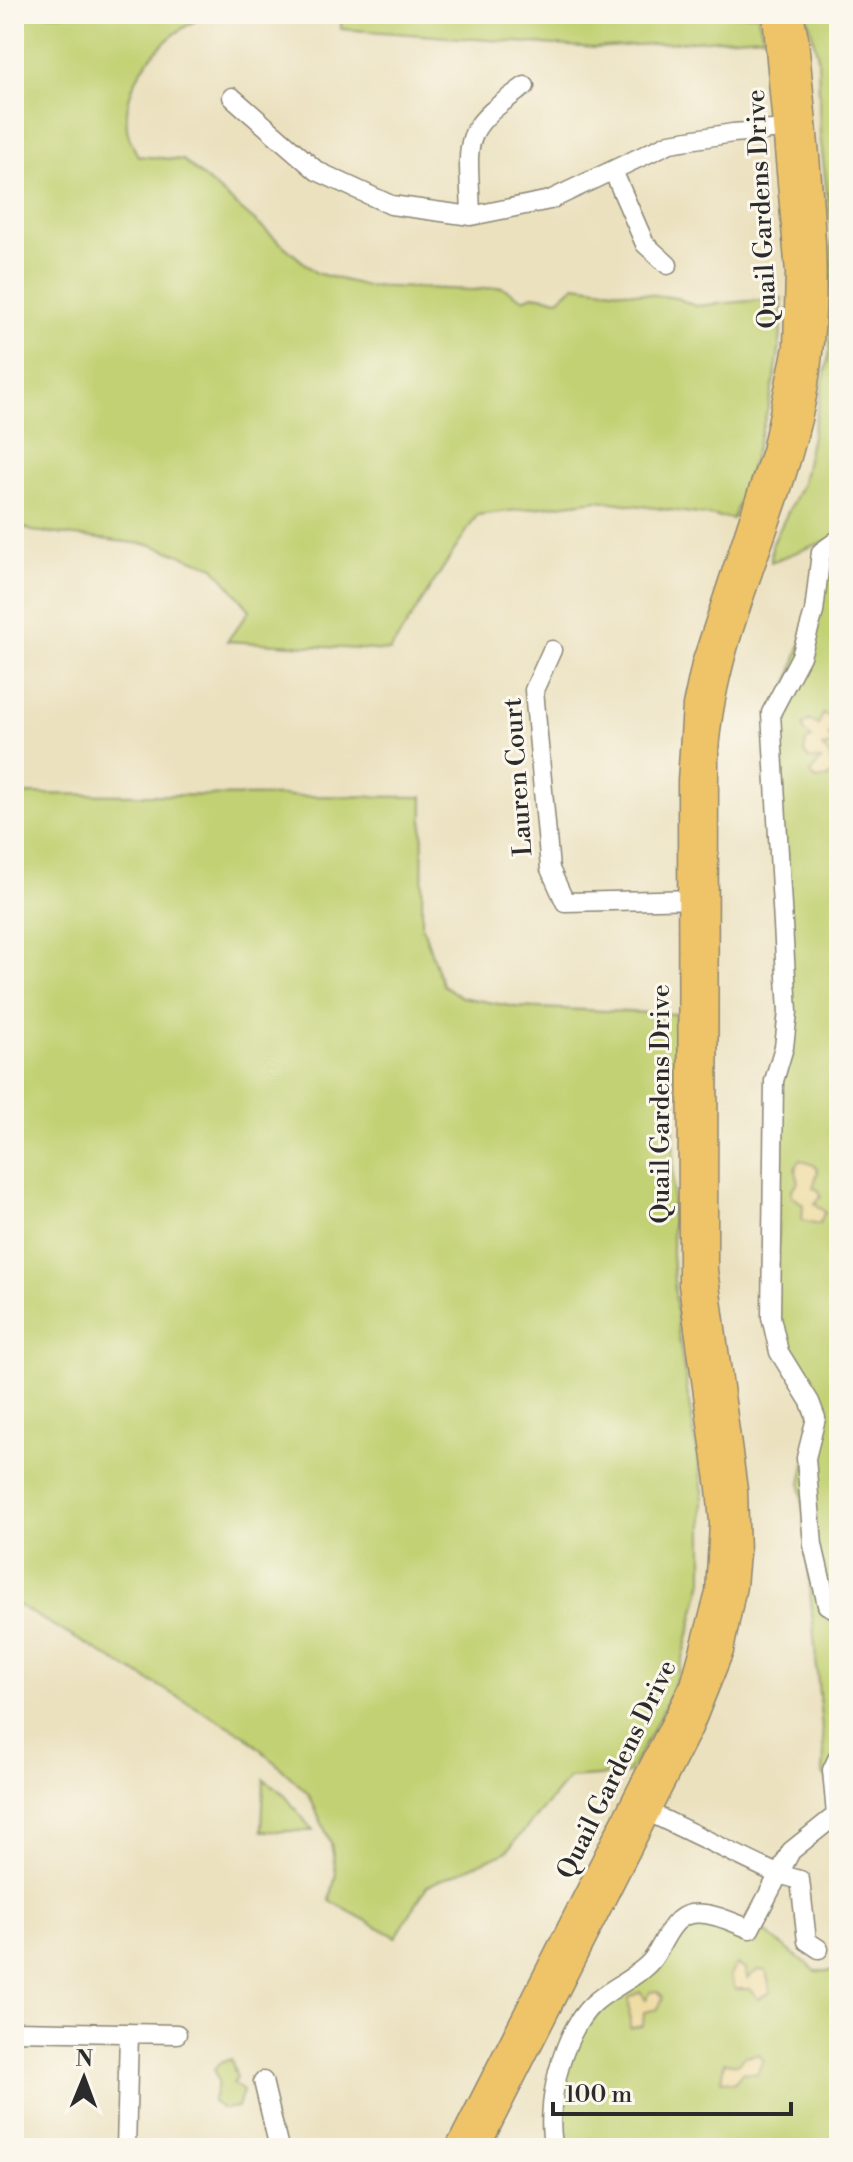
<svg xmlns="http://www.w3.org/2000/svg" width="853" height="2162" viewBox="0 0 853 2162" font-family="'Libre Bodoni',serif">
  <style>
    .green { fill: #c2d173; stroke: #767e4f; stroke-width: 2 }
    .sand { fill: #eeda9e; stroke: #8c8264; stroke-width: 2 }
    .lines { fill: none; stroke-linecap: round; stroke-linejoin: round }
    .minor-casing { stroke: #8b8675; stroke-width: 21 }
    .major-casing { stroke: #8b8675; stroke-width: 25 }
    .minor { stroke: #fff; stroke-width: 18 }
    .major { stroke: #efc469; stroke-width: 22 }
    .labels { text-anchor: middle; stroke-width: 6; stroke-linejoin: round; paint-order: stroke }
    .street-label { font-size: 26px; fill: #2b2b2b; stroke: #fbf7ec }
  </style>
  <rect width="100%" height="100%" fill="#fbf7ec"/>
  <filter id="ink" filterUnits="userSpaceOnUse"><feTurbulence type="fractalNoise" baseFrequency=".0125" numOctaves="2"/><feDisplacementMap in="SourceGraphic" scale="16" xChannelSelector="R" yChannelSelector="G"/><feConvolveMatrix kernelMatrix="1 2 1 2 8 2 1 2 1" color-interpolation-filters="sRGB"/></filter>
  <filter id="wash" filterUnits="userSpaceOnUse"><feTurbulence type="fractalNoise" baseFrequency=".006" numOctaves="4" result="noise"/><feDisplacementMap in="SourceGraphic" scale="32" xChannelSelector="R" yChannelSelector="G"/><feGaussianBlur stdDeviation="1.8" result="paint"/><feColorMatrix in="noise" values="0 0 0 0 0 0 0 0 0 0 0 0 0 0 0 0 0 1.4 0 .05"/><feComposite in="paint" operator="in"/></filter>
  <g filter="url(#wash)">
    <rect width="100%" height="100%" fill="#ebe1bf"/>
    <!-- green -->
    <path class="green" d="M14,14H209C164,34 123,75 127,127C127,137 134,148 138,156L183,160L316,273L366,286L473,290L502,287L523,299L533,295L559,299L575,285L677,298L695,306L782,298C784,374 757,448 733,519L598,500L477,515L390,651L227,641L250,610L214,567L152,545L32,531L14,523Z
      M341,14L682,17L757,14L763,36L595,48L341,29Z
      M807,14H839V536L771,562L772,545L802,483L830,350L832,235L820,134L818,57Z
      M839,546V1795L823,1774L824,1754L801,1483L815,1420L787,1357L776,1321L781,1078L777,720L828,557Z
      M14,794L423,797L422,925L442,984L461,997L516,1007L675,1014L672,1254L678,1332L703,1492V1580L680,1670L661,1715L628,1774L569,1778L506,1852L427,1886L396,1937L330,1901L336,1873L331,1843L308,1793L246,1736L14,1603Z
      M264,1779L283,1793L313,1831H262Z
      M694,1918L754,1937L761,1929L816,1971H839V2148H557L553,2123L573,2035L623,1988L659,1966L680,1926Z
      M231,2059L237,2079L233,2083L243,2091L238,2107L223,2109L212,2102L218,2083L214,2069L219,2063Z"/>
    <!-- sand -->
    <path class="sand" d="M823,714L832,718L834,724L829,735L832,745L822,747L830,756L833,771L828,778L816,780L810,773L821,760L809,759L804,753L806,742L812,738L804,732L803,725L810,720L818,725Z
      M800,1160L814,1165L818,1171L813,1188L819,1190L821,1197L815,1203L825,1212L819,1224L802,1220L803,1205L792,1195V1189L799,1182L795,1168Z
      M736,1965L746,1969L747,1978L758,1970L766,1971L771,1992L758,1999L750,1989H735L730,1975Z
      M658,1991L663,1997L658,2009L644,2012L643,2026L630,2028L629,1998L640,1992L646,2000L651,1992Z
      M758,2054L763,2060L757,2074L743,2072L734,2083L721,2080L724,2062L738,2064L745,2056Z"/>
  </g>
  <g filter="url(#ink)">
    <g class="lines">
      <!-- minor casing -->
      <g class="minor-casing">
        <path id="minor" d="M232,97L317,171L391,205L471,216L550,200L670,143L733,133L798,128
          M614,173L645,244L668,265
          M471,216C469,138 457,133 525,86
          M839,539L821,552L814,612L801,656L771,713L788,1012L784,1047L774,1081L771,1317L779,1352L810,1402L816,1418L806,1458L813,1545L827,1605L839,1611
          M552,650L534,690L550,869L565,902L702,899
          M638,1807L775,1873L800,1880L807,1941L819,1949
          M14,2031L177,2034
          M263,2081L279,2148
          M126,2148L129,2033
          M554,2148C544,2108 562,2033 593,2004C610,1988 637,1978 652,1960C663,1946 671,1917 691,1914C710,1911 732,1922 750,1929L791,1851L836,1815L832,1770L839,1755"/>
      </g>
      <!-- major casing -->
      <g class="major-casing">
        <path id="major" d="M457,2148L692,1685L717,1593L721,1523L718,1488L690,1285L689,781L694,706L703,664L773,451L795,347L797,273L774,14
          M478,2148L691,1728L722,1651L735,1586L738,1553L736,1490L706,1270L707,751C716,628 780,520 804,401C827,282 807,158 797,38L792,14"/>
      </g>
      <!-- minor -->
      <use href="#minor" class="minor"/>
      <!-- major -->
      <use href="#major" class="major"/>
    </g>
  </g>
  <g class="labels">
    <!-- street labels -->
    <g class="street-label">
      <text transform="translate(761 209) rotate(-93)" y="9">Quail Gardens Drive</text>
      <text transform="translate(517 777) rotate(-94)" y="9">Lauren Court</text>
      <text transform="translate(660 1104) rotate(-90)" y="9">Quail Gardens Drive</text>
      <text transform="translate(616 1769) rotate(-64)" y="9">Quail Gardens Drive</text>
    </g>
  </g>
  <!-- margin -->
  <rect width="853" height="2162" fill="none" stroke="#fbf7ec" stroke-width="48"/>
  <!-- north arrow -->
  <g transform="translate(84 2078) rotate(1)" stroke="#fbf7ec" stroke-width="6" paint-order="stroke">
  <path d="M0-6L14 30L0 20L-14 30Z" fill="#2b2b2b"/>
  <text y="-12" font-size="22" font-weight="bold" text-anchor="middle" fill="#2b2b2b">N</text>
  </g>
  <!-- scale -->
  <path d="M553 2102v12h238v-12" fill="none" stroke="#2b2b2b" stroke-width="4"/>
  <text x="565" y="2102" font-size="24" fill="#2b2b2b" stroke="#fbf7ec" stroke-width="6" paint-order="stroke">100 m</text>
</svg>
